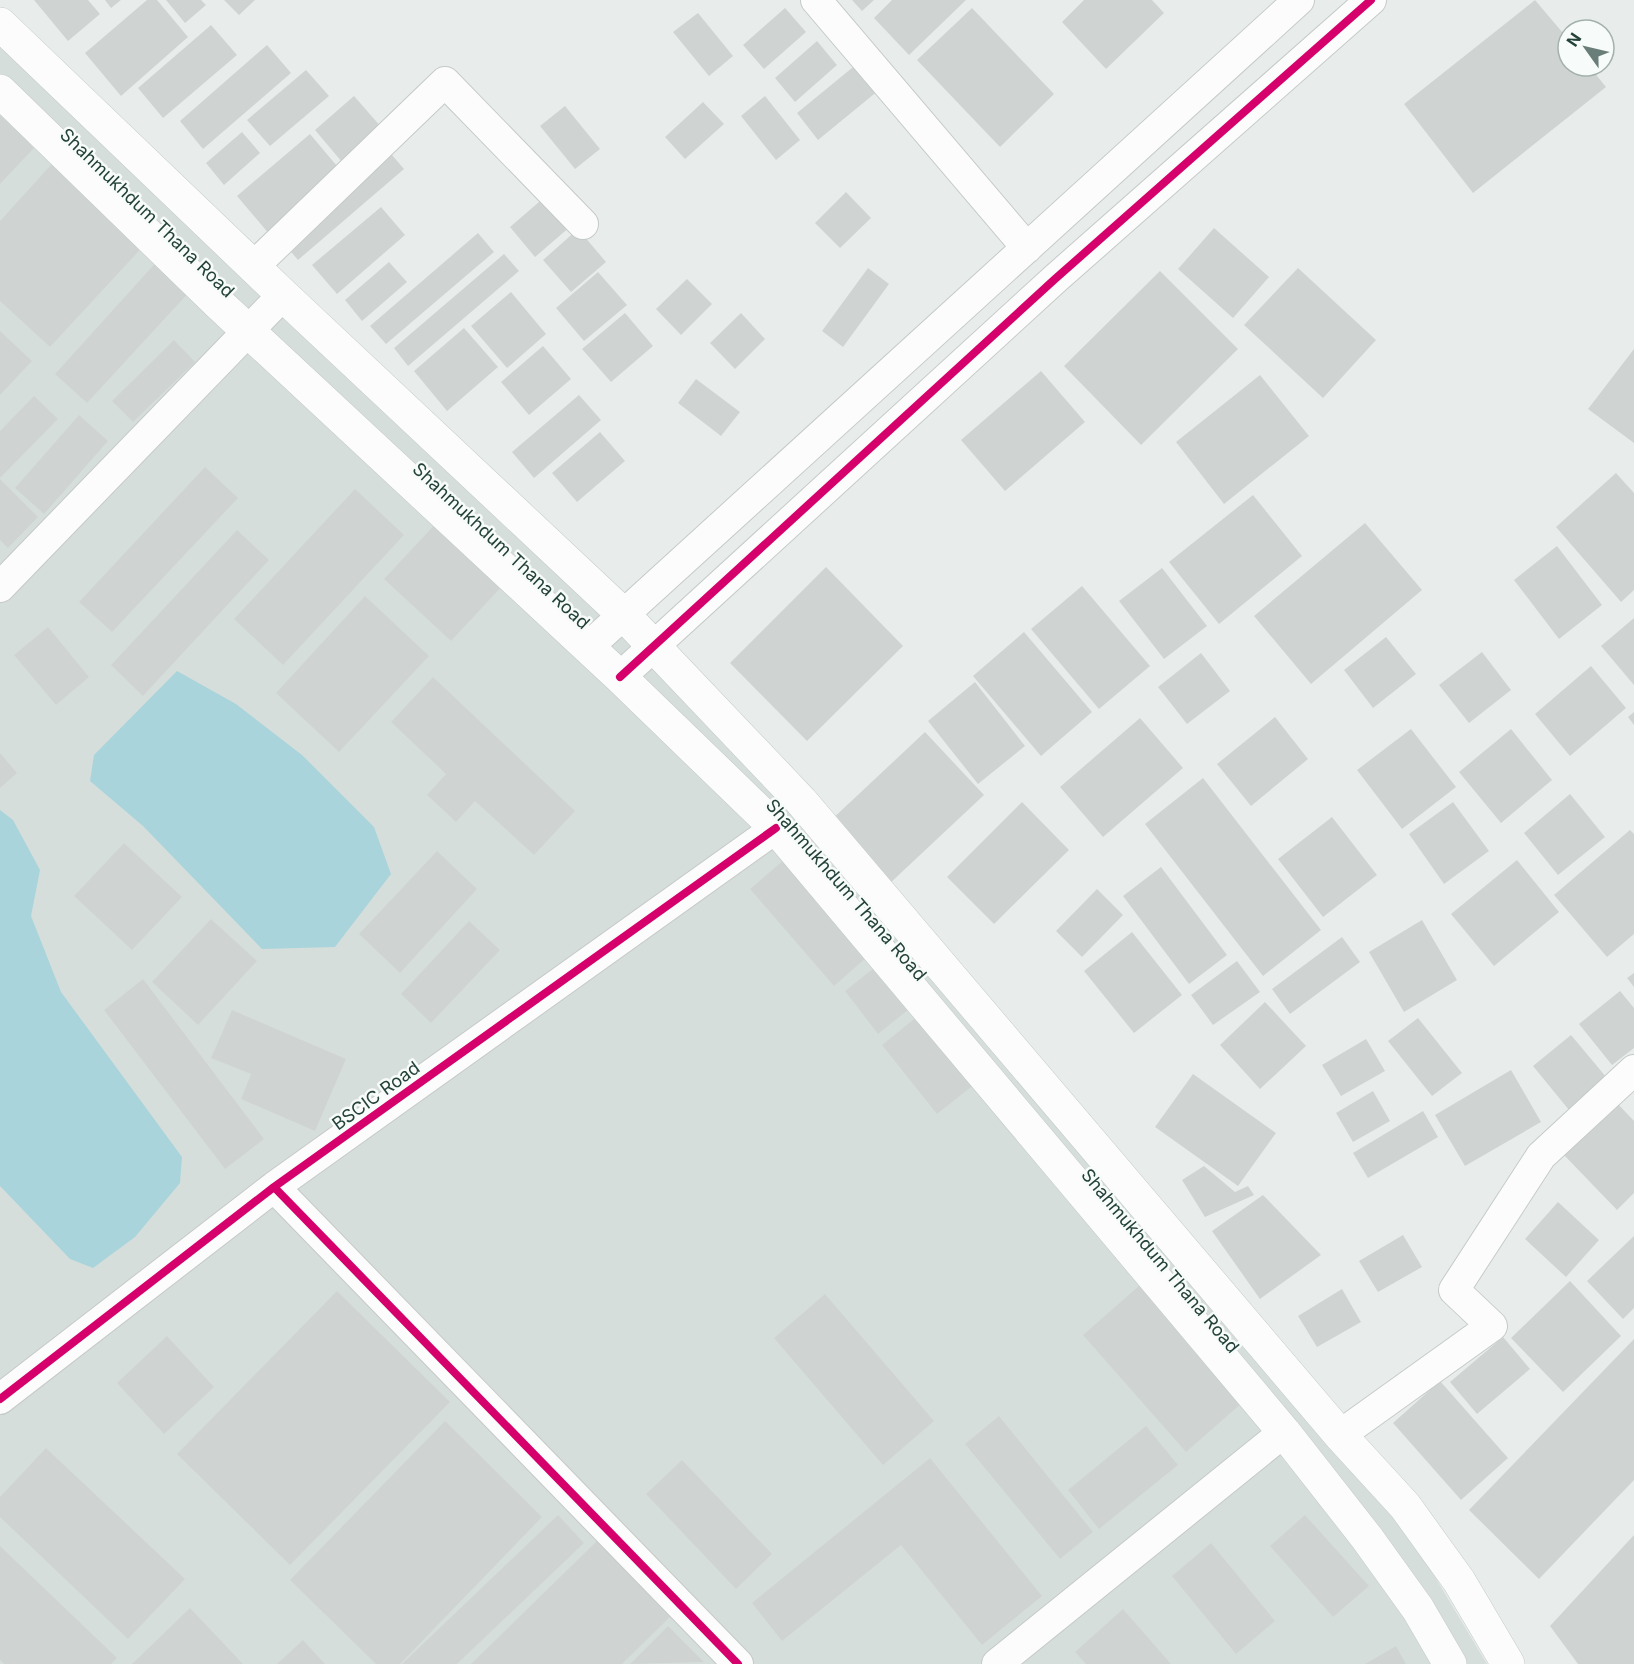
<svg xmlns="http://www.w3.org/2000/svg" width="1634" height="1664" viewBox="0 0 1634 1664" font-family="Inter,sans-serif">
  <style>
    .built { fill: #d6dedb }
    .water { fill: #a9d4db }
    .building { fill: #cfd4d2 }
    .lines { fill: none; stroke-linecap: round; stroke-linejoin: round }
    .street-casing { stroke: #c5cac8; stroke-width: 32 }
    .secondary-casing { stroke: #c3cbc8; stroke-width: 34 }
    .street { stroke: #fcfcfc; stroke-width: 30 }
    .secondary { stroke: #fcfcfc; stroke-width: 33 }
    .cycleway-casing { stroke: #f7fbf9; stroke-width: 11 }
    .cycleway { stroke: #d6006c; stroke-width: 8 }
    .labels { text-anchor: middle; stroke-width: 5; stroke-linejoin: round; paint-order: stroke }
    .street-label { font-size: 18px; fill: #24423a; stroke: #f7fbf9 }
  </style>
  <rect width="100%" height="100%" fill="#e8edeb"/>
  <!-- built -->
  <path class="built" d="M0,28L277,289L789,800L1394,1508L1487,1664H0Z"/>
  <!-- water -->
  <path class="water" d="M177,671L236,704L302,755L374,827L391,874L335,947L262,949L143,826L90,781L94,755Z
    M0,810L13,820L40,870L31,916L61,992L182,1157L180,1183L135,1237L93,1268L70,1259L0,1186Z"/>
  <!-- building -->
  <path class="building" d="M34,0H88L100,14L68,41Z
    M105,0H121L111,8Z
    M147,0H157L188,37L121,96L85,53Z
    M166,0H201L206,5L185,23Z
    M224,0H255L239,15Z
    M852,0H874L862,11Z
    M892,0H966L909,55L874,18Z
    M1084,0H1152L1164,13L1106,69L1062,22Z
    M1535,0L1568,39V66H1589L1606,87L1473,193L1404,104Z
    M785,8L806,32L764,69L743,45Z
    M972,8L1054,94L1000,147L917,60Z
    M698,13L733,56L709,76L673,32Z
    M211,25L237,55L163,118L138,88Z
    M817,41L837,65L795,102L775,78Z
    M267,45L291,73L203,149L180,121Z
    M858,63L879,90L818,140L797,113Z
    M306,70L329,96L270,146L247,120Z
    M354,96L382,128L342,162L315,130Z
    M765,96L800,140L776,160L741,116Z
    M703,102L724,124L685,159L665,137Z
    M565,106L600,149L575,169L540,126Z
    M0,115L34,148L0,184Z
    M242,132L260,153L224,185L206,163Z
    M310,134L342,172L270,235L237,196Z
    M386,148L404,169L298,260L280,239Z
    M60,155L150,239L50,347L0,301V221Z
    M561,183L586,213L535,257L510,227Z
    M846,192L871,218L840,248L815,223Z
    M381,207L405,235L337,294L312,265Z
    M1214,228L1269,277L1233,318L1178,269Z
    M578,229L606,262L571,292L543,260Z
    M478,233L494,252L386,344L370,326Z
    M504,254L519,271L408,366L394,348Z
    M160,258L193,288L87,403L55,374Z
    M389,262L407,282L362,321L345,300Z
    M868,268L889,284L843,347L822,331Z
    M1298,268L1376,340L1323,398L1244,325Z
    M1160,271L1238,349L1141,445L1064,366Z
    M598,272L627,305L584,341L556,308Z
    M687,279L712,304L681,335L656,309Z
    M511,292L546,334L507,368L471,326Z
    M625,313L653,346L611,382L582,349Z
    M741,313L765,339L735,369L710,343Z
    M464,328L498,367L447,411L414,371Z
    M0,331L32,361L0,395Z
    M174,340L195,362L133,422L112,401Z
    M543,346L571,379L529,415L501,382Z
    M1634,349V443L1588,409Z
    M1041,371L1085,422L1005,491L961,440Z
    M1260,375L1309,436L1224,504L1176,442Z
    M696,379L740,412L721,436L678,403Z
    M579,395L601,420L534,478L512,452Z
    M34,396L58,419L0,478V431Z
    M79,415L108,441L44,514L15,488Z
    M600,432L625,461L577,502L552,473Z
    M205,467L238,498L112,632L79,602Z
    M1616,473L1634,493V590L1621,602L1556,527Z
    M0,479L38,517L8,548L0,540Z
    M355,489L404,535L283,665L234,619Z
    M1253,495L1302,556L1219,624L1169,562Z
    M439,520L505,583L451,641L384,579Z
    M1365,523L1422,590L1311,684L1254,616Z
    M237,530L269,560L143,696L111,665Z
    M1557,546L1602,605L1559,639L1514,580Z
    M826,567L903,646L807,741L730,663Z
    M1162,568L1207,626L1164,659L1119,601Z
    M1082,586L1150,666L1099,709L1031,629Z
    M365,596L429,656L339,752L276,693Z
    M1634,618V685L1601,646Z
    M48,627L89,677L56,705L14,655Z
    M1024,632L1092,712L1041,756L973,676Z
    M1386,637L1416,674L1373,708L1344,670Z
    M1482,652L1511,690L1469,723L1439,685Z
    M1201,653L1230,691L1187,724L1158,687Z
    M1591,666L1626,708L1570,756L1535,714Z
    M433,677L575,811L534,855L475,801L456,822L427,795L446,774L391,722Z
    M975,682L1025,746L978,784L928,721Z
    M1634,712V725L1628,717Z
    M1275,717L1308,759L1251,806L1217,764Z
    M1140,718L1183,768L1103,837L1060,787Z
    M1411,729L1456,787L1402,829L1357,770Z
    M1511,729L1552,780L1501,823L1459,772Z
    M925,732L984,795L887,886L828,823Z
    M0,753L17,773L0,788Z
    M1203,778L1321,930L1263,976L1145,824Z
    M1570,794L1605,837L1558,875L1524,833Z
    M1022,802L1069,850L994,924L947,877Z
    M1453,802L1489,851L1444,884L1409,834Z
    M1332,817L1377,875L1323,917L1278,859Z
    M1630,830L1634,834V934L1607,957L1554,895Z
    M124,843L182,897L132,950L74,896Z
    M437,851L477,889L400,973L359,934Z
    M785,859L868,956L834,986L750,889Z
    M1517,860L1559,912L1494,966L1451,914Z
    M1161,867L1227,955L1189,984L1123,896Z
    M1097,889L1123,915L1082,957L1056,931Z
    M211,919L257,961L198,1025L152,982Z
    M1422,920L1457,980L1404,1012L1369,952Z
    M469,921L500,950L431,1023L401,994Z
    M1132,932L1182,995L1134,1033L1084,971Z
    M1342,937L1360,962L1290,1014L1272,989Z
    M1237,961L1260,992L1213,1025L1191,995Z
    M880,963L913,1006L878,1034L845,991Z
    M1634,973V987L1627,978Z
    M143,979L264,1139L225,1169L104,1010Z
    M1620,991L1634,1008V1048L1612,1065L1579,1024Z
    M1265,1002L1306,1046L1260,1089L1220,1045Z
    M232,1010L346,1059L315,1131L241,1099L251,1074L211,1058Z
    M919,1015L975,1084L937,1114L882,1045Z
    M1418,1018L1462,1073L1432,1096L1388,1041Z
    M1571,1035L1607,1078L1569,1110L1533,1066Z
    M1366,1039L1385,1071L1341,1096L1322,1065Z
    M1511,1070L1541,1122L1465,1166L1435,1115Z
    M1193,1074L1276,1133L1238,1186L1155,1127Z
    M1373,1091L1390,1121L1353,1142L1336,1113Z
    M1617,1103L1634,1121V1193L1617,1210L1564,1155Z
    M1423,1111L1438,1137L1368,1178L1353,1153Z
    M1204,1166L1235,1192L1248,1186L1254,1195L1205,1217L1182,1180Z
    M1263,1195L1321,1255L1260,1299L1212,1231Z
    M1558,1202L1599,1240L1566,1277L1525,1239Z
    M1403,1235L1422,1267L1378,1292L1359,1261Z
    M1634,1236V1308L1623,1319L1587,1281Z
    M1570,1281L1621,1336L1563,1392L1511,1338Z
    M1140,1285L1243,1402L1186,1452L1083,1335Z
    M1342,1289L1361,1322L1317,1347L1298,1316Z
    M337,1291L450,1402L290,1565L177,1454Z
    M825,1294L934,1421L883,1465L774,1338Z
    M167,1336L214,1387L164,1434L117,1383Z
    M1503,1337L1530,1369L1477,1414L1450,1382Z
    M1634,1339V1480L1539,1579L1469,1510Z
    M1440,1381L1508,1458L1461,1500L1393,1423Z
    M999,1416L1093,1532L1060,1559L965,1444Z
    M445,1421L542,1517L400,1664H376L290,1580Z
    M1146,1426L1178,1465L1099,1529L1068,1490Z
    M46,1448L185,1579L128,1639L0,1517V1497Z
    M930,1458L1042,1596L982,1645L901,1545L782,1641L752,1603Z
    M682,1460L772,1554L736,1589L646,1494Z
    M558,1515L584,1543L457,1664H402Z
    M1305,1515L1369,1586L1333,1617L1270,1546Z
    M1634,1535V1664H1578L1550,1626Z
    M599,1539L672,1615L622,1664H471Z
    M1211,1543L1275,1621L1236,1654L1172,1576Z
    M0,1546L117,1658L111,1664H4L0,1660Z
    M190,1608L243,1664H132Z
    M1123,1609L1171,1664H1086L1075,1652Z
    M668,1626L704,1662L630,1664Z
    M303,1640L325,1664H277Z
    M1396,1646L1406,1664H1365L1384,1653Z"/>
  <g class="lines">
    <!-- street casing -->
    <g class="street-casing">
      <path id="street" d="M816,0L1027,248
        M253,267L445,82L583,224
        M0,587L283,295
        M588,647L1299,0
        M620,677L1055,279L1371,0
        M274,1187L738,1664
        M0,1399L274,1187L776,828
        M1340,1435L1492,1326L1454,1290L1541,1156L1634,1070
        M997,1664L1284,1432"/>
    </g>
    <!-- secondary casing -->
    <g class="secondary-casing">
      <path id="secondary" d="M0,24L283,295L624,615L801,801L1340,1435L1405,1506L1459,1581L1508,1664
        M0,91L218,303L620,677L776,828L1284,1432L1367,1538L1418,1609L1450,1664"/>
    </g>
    <!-- street -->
    <use href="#street" class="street"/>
    <!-- secondary -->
    <use href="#secondary" class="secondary"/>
    <!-- cycleway casing -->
    <g class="cycleway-casing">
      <path id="cycleway" d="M620,677L1055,279L1371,0
        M274,1187L738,1664
        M0,1399L274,1187L776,828"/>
    </g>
    <!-- cycleway -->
    <use href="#cycleway" class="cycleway"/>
  </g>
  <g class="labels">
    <!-- street labels -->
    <g class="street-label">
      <text transform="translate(147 213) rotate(44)" y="6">Shahmukhdum Thana Road</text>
      <text transform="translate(501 546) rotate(43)" y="6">Shahmukhdum Thana Road</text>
      <text transform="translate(846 890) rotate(49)" y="6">Shahmukhdum Thana Road</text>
      <text transform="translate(376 1096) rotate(-36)" y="6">BSCIC Road</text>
      <text transform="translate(1160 1261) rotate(50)" y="6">Shahmukhdum Thana Road</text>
    </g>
  </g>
  <!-- north arrow -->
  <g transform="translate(1586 48) rotate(304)"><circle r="28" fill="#f7fbf9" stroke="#a3b1ad" stroke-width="1.5"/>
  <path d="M0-4.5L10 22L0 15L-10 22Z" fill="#697e78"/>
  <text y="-9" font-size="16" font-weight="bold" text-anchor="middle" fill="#24423a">N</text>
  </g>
</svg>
